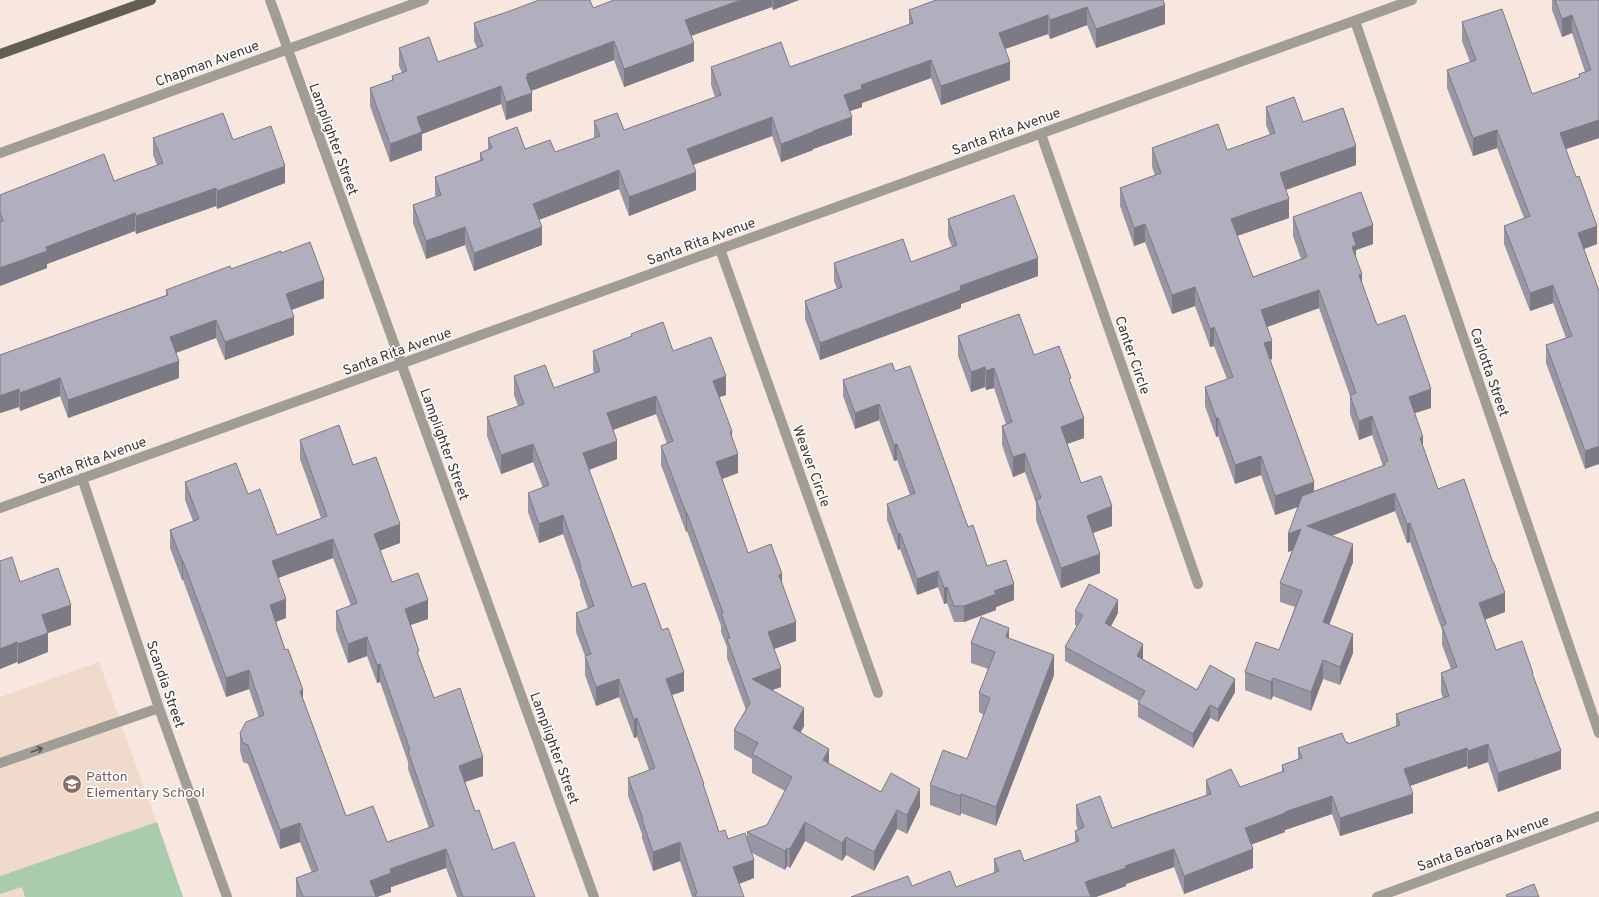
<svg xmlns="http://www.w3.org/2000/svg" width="1599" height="897" viewBox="0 0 1599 897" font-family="Overpass,sans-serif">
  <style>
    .built { fill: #f0dacc }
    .green { fill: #abcbaf }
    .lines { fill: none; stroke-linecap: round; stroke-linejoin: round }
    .minor { stroke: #a09d97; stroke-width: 10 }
    .major { stroke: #635e54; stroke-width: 10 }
    .wall { fill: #9896a3; fill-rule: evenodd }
    .shaded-wall { fill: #7c7a84 }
    .building { fill: #b1aebd; stroke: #7c7a84; fill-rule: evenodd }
    .oneway { stroke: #595450 }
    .labels { text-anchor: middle; stroke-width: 3; stroke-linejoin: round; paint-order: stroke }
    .street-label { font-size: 14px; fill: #3b3532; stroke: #fff }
    .education-label { font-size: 14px; fill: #785e54; stroke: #fff; text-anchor: start }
  </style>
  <rect width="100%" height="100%" fill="#f7e7de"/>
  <!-- built -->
  <path class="built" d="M99,662L183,897H0V697Z"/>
  <!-- green -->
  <path class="green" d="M157,822L183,897H25L22,887L0,894V876Z"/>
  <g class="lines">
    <!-- minor -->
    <path class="minor" d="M270,0L594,897
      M1355,21L1599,733
      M1041,134L1198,584
      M0,153L424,0
      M720,249L878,693
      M82,478L159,708L227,897
      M0,508L1412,0
      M0,763L159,708
      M1377,897L1599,816"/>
    <!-- major -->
    <path class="major" d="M0,54L151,0"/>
  </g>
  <!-- wall -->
  <path class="wall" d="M614,0H799L773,10L772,7L691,36L694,61L624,87L614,60L531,91L532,111L506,120L501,104L422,134V150L390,162L370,106V88L392,80V76L402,73L399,66V48L438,62L477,48L474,41V23L593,8Z
    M1163,0L1165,24L1096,48L1087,25L1050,39L1048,34L1005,49L1010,80L941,105L931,78L862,103V107L850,111L852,135L813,149V150L781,162L772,136L693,165L696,190L629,216L619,189L539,220L542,245L474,271L465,245L426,259L413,223V205L436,197L435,195V177L480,160V153L488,150V138L525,149L555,152L594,138V121L624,130L715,97L711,85V67H790L909,25V10Z
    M1552,0H1599V138L1566,149L1597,244L1584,249L1599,291L1585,469L1546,363V345L1566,338L1553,303L1530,311L1504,244V226L1524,218L1497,148L1473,156L1447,88V70L1470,62L1462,41V22L1532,94L1579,78V74L1585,72L1572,33L1562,37L1552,10Z
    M1266,107L1303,122L1356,165L1285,190L1289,218L1237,236L1253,277L1301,259L1293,236V217L1373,244L1356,250V258L1362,285L1377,325L1431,408L1415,413L1423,447L1438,489L1505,612L1485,619L1496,650L1533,677L1561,769L1498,792L1488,762L1468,769L1467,766L1410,786L1413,813L1340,836L1332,814L1285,830V832L1251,844L1253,868L1184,894L1174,867L1126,884V886L1096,897L912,886L956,887L994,873V859L1024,861L1075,842V831L1078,830L1076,824V805L1112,828L1206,795V780L1240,787L1282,772V765L1298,759V748L1346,743L1348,744L1396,727V714L1443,698L1441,692V673L1451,669L1442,645V630L1410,542L1407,543L1395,511L1332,536L1353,562L1329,625L1353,653L1340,685L1323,679L1311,711L1273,696L1271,700L1245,690V672L1279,650L1295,607L1280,602V583L1292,551L1288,552L1298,507L1275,515L1261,475L1235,484L1218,436L1216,437L1205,406V387L1227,379L1214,346L1210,347L1195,306L1172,314L1145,242L1134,246L1120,206V188L1155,175L1152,167V148L1227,150L1270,135L1266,125ZM1319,308L1350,396V414L1359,440L1372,435L1383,466L1314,491L1270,360L1272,359L1267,327Z
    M153,138L233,140L285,183L217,209L216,206L136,234L135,231L47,264V268L0,286V195L114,181L157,165L153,155Z
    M948,219L1038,276L961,304V308L820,360L805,319V301L837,289L834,281V263L911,262L952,247L948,237Z
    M281,253L324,298L291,310L294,335L225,360L216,338L176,353L179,378L68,418L60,396L20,411L19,407L0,413V355L166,295V290Z
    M631,334L673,351L726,395L719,397L732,438L738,473L722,479L748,553L782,585L796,641L774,649L781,687L773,690L804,726L800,733L829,764L881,792L920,807L907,834L897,829L874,871L846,855L842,861L805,841L790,868L787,866L785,870L752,853L754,878L739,884L744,897H692L680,861L653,871L642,838V834L628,796V778L649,770L637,737L634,738L619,697L596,706L585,675V656L576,632V613L588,609L580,585V582L563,534L539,543L528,512V493L543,488L533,462L501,474L487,436V417L518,406L514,395V376L554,388L594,373L593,370V351L631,337ZM656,414L667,444L661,446V465L686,532L687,531L721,626V632L727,647V658L746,710L734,730V749L752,759V773L785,791L767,825L747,832V840L728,839L719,832L672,695L684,691L632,587L589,470L617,459L613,430Z
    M958,336L1034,355L1071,384L1084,438L1067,444L1081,483L1112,526L1093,533L1100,573L1061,588L1036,520V503L1025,472L1013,477L1002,445V426L1006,424L994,388L986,390L985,387L971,392L958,356Z
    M895,371L987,566L1014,600L996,607V610L964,622H954L947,603L944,604L938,587L917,595L900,549L898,550L887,520V504L910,495L897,460L894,461L879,420L855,429L843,396V380Z
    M300,440L353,465L400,543L380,550L392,582L428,619L410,625L419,657L434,698L483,776L465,782L475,811L493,850L535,897H457L446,868L391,887V892L377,897H296V878L312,873L300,842L280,849L248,764L243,762L240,751V733L259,718L249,689L226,697L183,580H182L170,548V530L193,521L185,500V482L248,494L277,535L321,518L300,459ZM333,558L351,606L336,611V630L348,663L367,656L377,683L380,682L408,762V769L429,828L387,842L346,816L303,701L276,622L286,618L278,578Z
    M0,561L20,582L71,625L48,633V652L18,664L17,662L0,669Z
    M1075,611L1118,613L1111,626L1143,658V659L1197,690L1235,692L1218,722L1210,718L1193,748L1138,717V703L1139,701L1065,661V647L1077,626L1075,625Z
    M1009,638L1054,675L996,826L961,813L960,816L930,805V785L967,759L984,715L979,712V693L988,669L971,663V643Z"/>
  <!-- shaded-wall -->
  <path class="shaded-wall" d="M741,0H772V7L685,38V20Z
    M773,0H799L773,10Z
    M1165,5V24L1096,48V29Z
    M1087,7V25L1050,39V20Z
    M1048,15V34L999,51V33Z
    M1572,15V33L1562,37V19Z
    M614,41V60L528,92L532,93V111L506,120V102L526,77L527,74Z
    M694,43V61L624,87V69Z
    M931,60V78L862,103V107L844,113V95L861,85Z
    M1010,62V80L941,105V86Z
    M501,86V104L422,134V150L390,162V144L417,117Z
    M772,117V136L687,167V149Z
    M852,117V135L813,149V150L781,162V144L813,131Z
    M1599,120V138L1560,151V133Z
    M1497,130V148L1473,156V138Z
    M1356,146V165L1280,192V173Z
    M285,166V183L217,209V191Z
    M619,170V189L533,222V204Z
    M696,172V190L629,216V197Z
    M216,188V206L136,234V216Z
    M1289,199V218L1231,238V219Z
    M135,213V231L47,264V268L0,286V268L46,247Z
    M1145,224V242L1134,246V228Z
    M1373,225V244L1356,250V264L1352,265V233Z
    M1597,226V244L1578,251V233Z
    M465,227V245L426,259V241Z
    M542,227V245L474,271V253Z
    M1038,258V276L961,304V308L820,360V343L960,286Z
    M1362,274V293L1359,275Z
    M324,280V298L286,312V294Z
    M1553,285V303L1530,311V293Z
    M1195,287V306L1172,314V295Z
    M1319,290V308L1261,329V310Z
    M294,317V335L225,360V342Z
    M216,320V338L170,355V337Z
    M1214,327V346L1210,347V329Z
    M1272,341V359L1264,362V343Z
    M179,361V378L68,418V400Z
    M985,367V387L971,392V372Z
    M994,368V388L986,390V371Z
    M726,376V395L713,399V381Z
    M60,378V396L20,411V393Z
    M19,389V407L0,413V396Z
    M1431,389V408L1409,415V397Z
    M656,396V414L607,432V413Z
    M879,404V420L855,429V413Z
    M1372,416V435L1359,440V421Z
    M1084,418V438L1061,446V427Z
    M1216,418H1218V436L1216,437Z
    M732,431V450L730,432Z
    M1423,437V456L1420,438Z
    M617,441V459L583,472V453Z
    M533,444V462L501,474V455Z
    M897,444V460L894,461V445Z
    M1599,446V464L1585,469V451Z
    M1025,453V472L1013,477V457Z
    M738,454V473L716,481V462Z
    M1261,456V475L1235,484V465Z
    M1314,482V501L1275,515V496Z
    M1395,493V511L1307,545V526Z
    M1112,506V526L1087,535V516Z
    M686,513H687V531L686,532Z
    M563,515V534L539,543V524Z
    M1410,523V542L1407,543V524Z
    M400,524V543L374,553V534Z
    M1301,529V547L1288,552V534Z
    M900,533V549L898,550V534Z
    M333,539V558L272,580V561Z
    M1353,544V562L1323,641V622Z
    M1100,554V573L1061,588V568Z
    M182,561H183V580H182Z
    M938,571V587L917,595V579Z
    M782,574V593L779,575Z
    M1014,584V600L996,607V610L964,622V606L994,591Z
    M947,587V603L944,604V588Z
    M1505,593V612L1479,622V603Z
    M286,599V618L270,624V605Z
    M428,600V619L405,627V609Z
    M1118,600V613L1105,637V623Z
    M71,605V625L48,633V652L18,664V644L42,615Z
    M796,622V641L768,651V632Z
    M1009,628V648L1006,637Z
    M1353,634V653L1340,685V667Z
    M367,637V656L348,663V644Z
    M17,642V662L0,669V649Z
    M1143,644V658L1137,669V656Z
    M1054,655V675L996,826V807Z
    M1323,660V679L1311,711V692Z
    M380,664V682L377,683V665Z
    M781,668V687L752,697V679Z
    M249,670V689L226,697V678Z
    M684,672V691L666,697V679Z
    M1273,678V696L1271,700V682Z
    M619,679V697L596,706V687Z
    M1235,679V692L1218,722V709Z
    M303,690V709L300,691Z
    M1210,705V718L1193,748V734Z
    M804,708V726L793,747V728Z
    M637,718V737L634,738V720Z
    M1488,744V762L1468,769V751Z
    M1467,748V766L1404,788V769Z
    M829,749V767L823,760Z
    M1561,751V769L1498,792V773Z
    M483,757V776L459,784V766Z
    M920,789V807L907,834V815Z
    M961,794V813L960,816V796Z
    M1413,794V813L1340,836V818Z
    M1332,796V814L1285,830V832L1245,847V828L1285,812Z
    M897,810V829L874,871V852Z
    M805,822V841L790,868V849Z
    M300,823V842L280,849V830Z
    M846,837V855L842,861V843Z
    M680,842V861L653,871V852Z
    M787,848V866L785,870V851Z
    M446,849V868L391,887V892L377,897H370V881L390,869Z
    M1174,849V867L1126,884V886L1096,897H1085V882L1125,866Z
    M1253,849V868L1184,894V876Z
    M754,860V878L733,886V867Z"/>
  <!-- building -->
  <path class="building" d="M539,0H590L593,8L614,0H741L685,20L694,43L624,69L614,41L527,74L528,76L526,77L532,93L506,102L501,86L417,117L422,132L390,144L370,88L393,80L392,76L407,71L399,48L429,37L438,62L483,46L474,23L507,12Z
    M936,0H1163L1165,5L1096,29L1087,7L1050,20L1048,15L999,33L1010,62L941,86L931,60L861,85L862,89L844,95L852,117L813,131V132L781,144L772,117L687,149L696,172L629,197L619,170L533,204L542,227L474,253L465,227L426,241L413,205L441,195L435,177L483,160L480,153L492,148L488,138L517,127L525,149L550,140L555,152L600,136L594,121L617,113L624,130L721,95L711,67L781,42L790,67L913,23L909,10Z
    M1555,0H1599V120L1560,133L1576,177L1579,176L1597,226L1578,233L1599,291V446L1585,451L1546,345L1572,336L1553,285L1530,293L1504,226L1530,216L1497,130L1473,138L1447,70L1476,60L1462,22L1502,9L1532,94L1580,77L1579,74L1591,70L1572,15L1562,19Z
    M1294,97L1303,122L1343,108L1356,146L1280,173L1289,199L1231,219L1253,277L1307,257L1293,217L1361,192L1373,225L1352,233L1356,245L1352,247L1362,274L1359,275L1377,325L1405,315L1431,389L1409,397L1423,437L1420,438L1438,489L1464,479L1493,563H1494L1505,593L1479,603L1496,650L1522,641L1533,673H1532L1561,751L1498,773L1488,744L1468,751L1467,748L1404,769L1413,794L1340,818L1332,796L1285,812V813L1245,828L1253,849L1184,876L1174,849L1125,866L1126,868L1085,882L1091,897H851L908,876L912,886L950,871L956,887L999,871L994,859L1020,850L1024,861L1079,841L1075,831L1084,827L1076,805L1100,796L1112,828L1211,794L1206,780L1231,769L1240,787L1284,771L1282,765L1302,758L1298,748L1342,733L1346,743L1348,742V744L1400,725L1396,714L1449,696L1441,673L1457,667L1442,626L1446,624L1410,523L1407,524L1395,493L1307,526L1353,544L1323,622L1353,634L1340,667L1323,660L1311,692L1273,678L1271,682L1245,672L1256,642L1279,650L1302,591L1280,583L1301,529L1288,534L1302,496L1385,465L1384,463L1388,461L1372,416L1359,421L1350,395L1356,393L1319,290L1261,310L1272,341L1264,343L1314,482L1275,496L1261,456L1235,465L1218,418H1216L1205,387L1233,377L1214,327L1210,329L1195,287L1172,295L1145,224L1134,228L1120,188L1161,173L1152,148L1218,124L1227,150L1275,133L1266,107Z
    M223,113L233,140L271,126L285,166L217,191L216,188L136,216L135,213L46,247L47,251L0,268V222L3,221L0,212V195L104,154L114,181L163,163L153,138Z
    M1014,195L1038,258L960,286L961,290L820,343L805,301L842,287L834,263L903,239L911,262L957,245L948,219Z
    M310,242L324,280L286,294L294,317L225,342L216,320L170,337L179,361L68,400L60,378L20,393L19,389L0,396V355L168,295L166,290L230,266L231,269L281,251V253Z
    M1019,314L1034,355L1059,346L1071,378L1069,379L1084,418L1061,427L1081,483L1101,476L1112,506L1087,516L1100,554L1061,568L1036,500L1041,498L1025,453L1013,457L1002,426L1012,422L994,368L986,371L985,367L971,372L958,336Z
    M663,322L673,351L711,337L726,376L713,381L732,431L730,432L738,454L716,462L748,553L771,544L782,574L779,575L796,622L768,632L781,668L752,679L804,708L793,728L829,749L823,760L881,792L891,773L920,789L907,815L897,810L874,852L846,837L842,843L805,822L790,849L787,848L785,851L747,832L767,825L792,777L752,754L758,743L734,730L750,703L727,639L730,638L721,613H723L687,513H686L661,446L673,441L656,396L607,413L617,441L583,453L632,587L645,583L662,630L668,628L684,672L666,679L704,784H703L719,832L725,830L728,839L745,833L754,860L733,867L744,897H696L695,894L697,893L680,842L653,852L642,820L643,819L628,778L655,768L637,718L634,720L619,679L596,687L585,656L591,654L576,613L594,606L580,567L581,566L563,515L539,524L528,493L549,485L533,444L501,455L487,417L524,404L514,376L545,365L554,388L600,371L593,351L632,336L631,334Z
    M892,363L895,371L910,366L968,527L973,525L987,566L1006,560L1014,584L994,591L996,594L964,606H954L947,587L944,588L938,571L917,579L900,533L898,534L887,504L915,493L897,444L894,445L879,404L855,413L843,380Z
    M339,425L353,465L376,457L400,524L374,534L392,582L418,573L428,600L405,609L419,651L417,652L434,698L460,688L483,757L459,766L475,811L479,810L493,850L514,842L535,897H463L446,849L390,869L391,873L370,881L376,897H303L296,878L318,870L300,823L280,830L248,745L243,743L240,733L246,722L264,715L249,670L226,678L183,561H182L170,530L199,519L185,482L236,463L248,494L260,489L277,535L327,516L300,440ZM333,539L357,603L336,611L348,644L367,637L377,665L380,664L410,750L408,751L434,826L387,842L373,806L346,816L300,691L303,690L288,649L285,650L270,605L286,599L272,561Z
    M12,557L20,582L58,568L71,605L42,615L48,633L18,644L17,642L0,649V561Z
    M1089,584L1118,600L1105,623L1143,644L1137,656L1197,690L1210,665L1235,679L1218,709L1210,705L1193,734L1138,703L1145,691L1065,647L1083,615L1075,611Z
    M981,617L1009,628L1006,637L1054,655L996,807L961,794L960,796L930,785L943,750L967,759L990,698L979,693L995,652L971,643Z
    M1534,884L1539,897H1507L1506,895Z"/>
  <!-- one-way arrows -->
  <defs><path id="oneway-shaft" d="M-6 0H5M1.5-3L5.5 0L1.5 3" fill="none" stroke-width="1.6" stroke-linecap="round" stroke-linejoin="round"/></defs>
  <use class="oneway" href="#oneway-shaft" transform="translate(37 750) rotate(-19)"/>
  <!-- icons -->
  <defs>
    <g id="school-disc" transform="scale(1)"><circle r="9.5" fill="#8d6e63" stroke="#fff"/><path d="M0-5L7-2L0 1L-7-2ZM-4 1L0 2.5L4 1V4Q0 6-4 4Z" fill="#fff"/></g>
  </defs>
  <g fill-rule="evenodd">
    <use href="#school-disc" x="72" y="784"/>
  </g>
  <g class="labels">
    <!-- street labels -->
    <g class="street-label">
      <text transform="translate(207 63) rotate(-20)" y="5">Chapman Avenue</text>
      <text transform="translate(1006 131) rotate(-20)" y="5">Santa Rita Avenue</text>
      <text transform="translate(334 139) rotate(70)" y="5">Lamplighter Street</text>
      <text transform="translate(701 241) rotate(-20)" y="5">Santa Rita Avenue</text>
      <text transform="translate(397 351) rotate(-20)" y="5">Santa Rita Avenue</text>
      <text transform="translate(1133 355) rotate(71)" y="5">Canter Circle</text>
      <text transform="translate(1490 372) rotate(71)" y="5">Carlotta Street</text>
      <text transform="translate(445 444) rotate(70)" y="5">Lamplighter Street</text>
      <text transform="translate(92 460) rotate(-20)" y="5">Santa Rita Avenue</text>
      <text transform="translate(812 466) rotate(70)" y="5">Weaver Circle</text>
      <text transform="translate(166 684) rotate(71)" y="5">Scandia Street</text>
      <text transform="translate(555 748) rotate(70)" y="5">Lamplighter Street</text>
      <text transform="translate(1483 843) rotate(-20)" y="5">Santa Barbara Avenue</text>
    </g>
    <!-- education labels -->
    <g class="education-label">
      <text x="86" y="781">Patton<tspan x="86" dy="16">Elementary School</tspan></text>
    </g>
  </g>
</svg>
